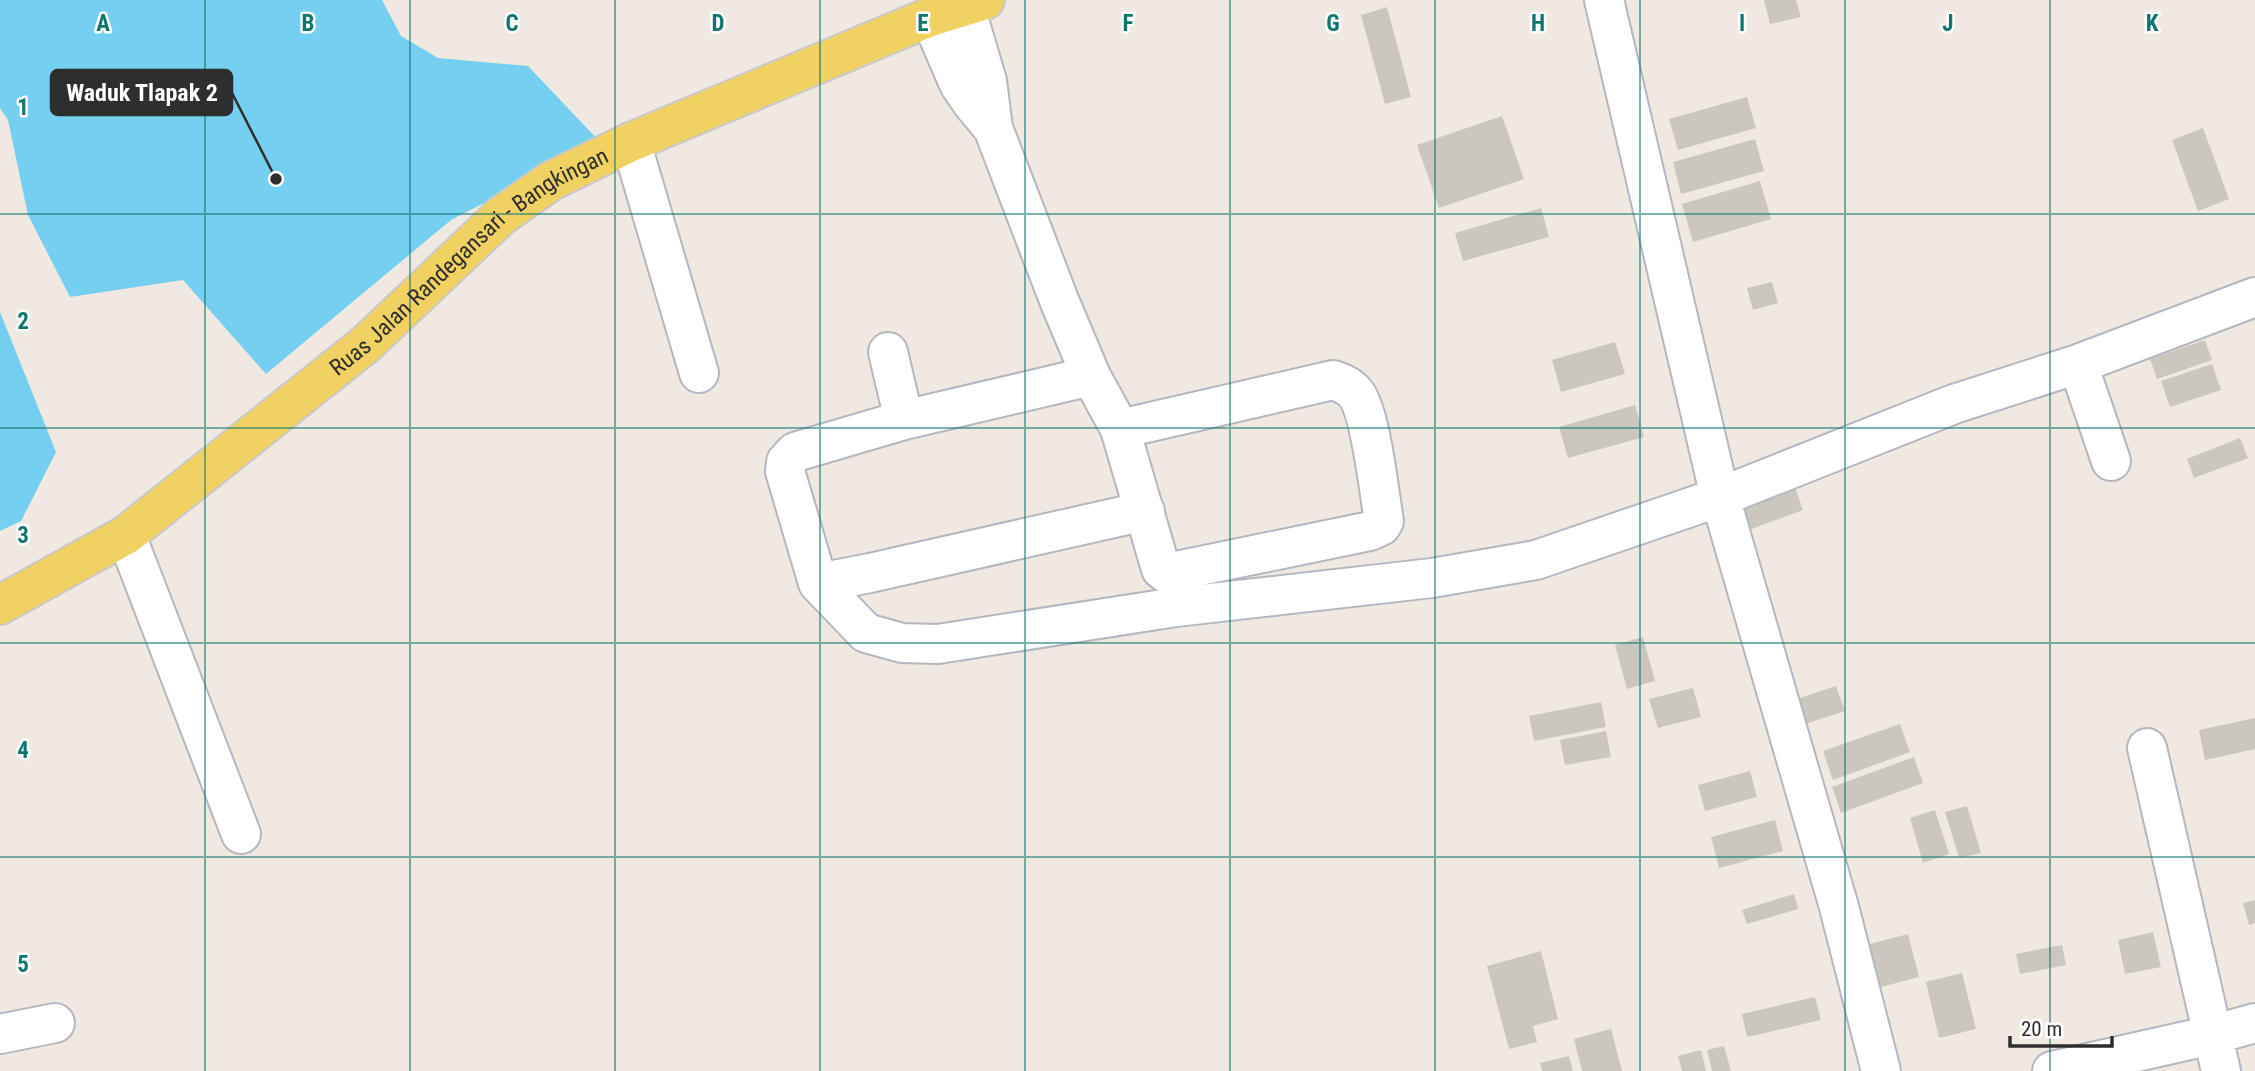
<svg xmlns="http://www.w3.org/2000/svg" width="2255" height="1071" viewBox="0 0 2255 1071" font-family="'Roboto Condensed',sans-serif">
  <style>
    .water { fill: #75cff0 }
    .building { fill: #cbc7bf }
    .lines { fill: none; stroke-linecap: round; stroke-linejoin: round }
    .minor-casing { stroke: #b4b7c1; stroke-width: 42 }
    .major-casing { stroke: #c9c9c9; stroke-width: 42 }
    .minor { stroke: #fff; stroke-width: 38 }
    .major { stroke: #f2d163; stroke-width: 38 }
    .grid { fill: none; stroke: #0f766e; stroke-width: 2; stroke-opacity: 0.55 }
    .labels { text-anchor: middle; stroke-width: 5; stroke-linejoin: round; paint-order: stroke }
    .street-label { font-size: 23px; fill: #2e2e2e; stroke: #fff }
    .grid-label { font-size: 23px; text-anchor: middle; font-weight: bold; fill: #0f766e; stroke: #fff; stroke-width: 5; stroke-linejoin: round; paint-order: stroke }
    .leader { fill: none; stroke: #2e2e2e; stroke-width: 2.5 }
    .callout-dot { fill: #2e2e2e; stroke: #fff; stroke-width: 2.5 }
    .callout { fill: #2e2e2e; stroke: #2e2e2e; stroke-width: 2.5 }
    .callout-label { font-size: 24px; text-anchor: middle; font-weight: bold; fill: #fff }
  </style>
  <rect width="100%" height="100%" fill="#efe9e1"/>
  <!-- water -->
  <path class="water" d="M0,0H382L401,36L438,58L528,66L601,143L451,220L266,374L183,280L70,297L28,215L8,120L0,108Z
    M0,312L56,452L21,521L0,531Z"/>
  <!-- building -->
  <path class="building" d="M1764,0H1796L1801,17L1770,24Z
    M1387,7L1411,97L1385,104L1361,15Z
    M1747,97L1756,128L1678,150L1669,119Z
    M1502,116L1524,179L1439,208L1417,145Z
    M2203,128L2229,199L2198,211L2172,140Z
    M1755,139L1764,171L1681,194L1673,162Z
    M1760,181L1771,219L1693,242L1682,204Z
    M1541,208L1549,237L1463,261L1455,233Z
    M1772,282L1778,303L1753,310L1747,288Z
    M2205,340L2212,360L2157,379L2150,359Z
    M1615,342L1625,374L1561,392L1552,360Z
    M2212,364L2221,390L2170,407L2161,381Z
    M1635,405L1644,437L1568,458L1559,427Z
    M2240,438L2248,458L2194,478L2187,459Z
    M1791,476L1803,510L1743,532L1730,499Z
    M1643,637L1655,681L1627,689L1615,645Z
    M1836,686L1845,711L1802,725L1794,700Z
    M1693,688L1701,717L1658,728L1649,699Z
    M1601,702L1606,727L1534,741L1529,716Z
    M2255,718V749L2205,760L2199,730Z
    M1900,724L1910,752L1833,780L1823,751Z
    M1606,731L1611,757L1565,765L1560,740Z
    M1914,757L1923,783L1841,813L1832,787Z
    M1750,771L1757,797L1705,811L1698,785Z
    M1967,806L1981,853L1959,858L1945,812Z
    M1935,810L1949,854L1923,863L1910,818Z
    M1775,820L1783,851L1719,868L1711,837Z
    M1794,894L1798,909L1747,924L1742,910Z
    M2255,900V923L2249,925L2243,903Z
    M2153,932L2161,967L2125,974L2118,940Z
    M1908,934L1919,977L1866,991L1855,948Z
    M2062,945L2066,965L2020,974L2016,954Z
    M1541,951L1558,1019L1533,1026L1537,1042L1509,1049L1487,966Z
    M1962,973L1976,1029L1939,1038L1926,982Z
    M1815,997L1821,1020L1747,1037L1742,1014Z
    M1611,1029L1622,1071H1582L1574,1039Z
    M1724,1046L1731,1071H1712L1707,1050Z
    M1701,1050L1706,1071H1682L1678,1056Z
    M1569,1056L1573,1071H1542L1540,1063Z"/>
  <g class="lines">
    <!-- minor casing -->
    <g class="minor-casing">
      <path id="minor" d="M1604,0L1720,497L1839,907L1881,1071
        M965,7L987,81L993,128L1059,300L1091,376L1120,429L1161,569L1166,573L1370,531L1381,526L1384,521C1379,492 1371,414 1356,394C1350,386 1342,383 1333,380L1120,429
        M930,17L959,84L972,103L992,127
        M631,142L699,373
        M888,352L904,420
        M2078,364L2111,461
        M1091,376L904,420L795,452L786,462L785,471L818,583L866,633L902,643L938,644L1176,607L1432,578L1536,560L1720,497L1954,404L2078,364L2255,297
        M126,535L241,834
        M818,583L870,573L1145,511
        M2147,748L2221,1071
        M0,1034L55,1023
        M2052,1071L2212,1035L2255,1023"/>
    </g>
    <!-- major casing -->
    <g class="major-casing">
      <g id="major">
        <path id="s1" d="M0,605L126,535L366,344L501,216L551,181L631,142L930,17L985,0"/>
      </g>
    </g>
    <!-- minor -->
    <use href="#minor" class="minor"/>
    <!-- major -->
    <use href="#major" class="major"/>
  </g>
  <!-- grid -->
  <path class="grid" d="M205,0V1071M410,0V1071M615,0V1071M820,0V1071M1025,0V1071M1230,0V1071M1435,0V1071M1640,0V1071M1845,0V1071M2050,0V1071M0,214H2255M0,428H2255M0,643H2255M0,857H2255"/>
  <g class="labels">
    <!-- street labels -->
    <g class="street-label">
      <text dy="8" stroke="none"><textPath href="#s1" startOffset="584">Ruas Jalan Randegansari - Bangkingan</textPath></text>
    </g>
  </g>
  <g class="grid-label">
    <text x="103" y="31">A</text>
    <text x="308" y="31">B</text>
    <text x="512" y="31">C</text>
    <text x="718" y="31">D</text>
    <text x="923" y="31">E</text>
    <text x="1128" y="31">F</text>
    <text x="1333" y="31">G</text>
    <text x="1538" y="31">H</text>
    <text x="1742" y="31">I</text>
    <text x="1948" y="31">J</text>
    <text x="2152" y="31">K</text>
    <text x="23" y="115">1</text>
    <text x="23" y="329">2</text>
    <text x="23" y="543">3</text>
    <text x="23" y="758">4</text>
    <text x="23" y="972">5</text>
  </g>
  <!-- callouts -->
  <path class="leader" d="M276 179L232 93"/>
  <circle class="callout-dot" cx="276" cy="179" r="7"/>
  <rect class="callout" x="51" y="70" width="181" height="45" rx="7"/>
  <g class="callout-label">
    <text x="142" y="101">Waduk Tlapak 2</text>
  </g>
  <!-- scale -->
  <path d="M2010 1036v10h102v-10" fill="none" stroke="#2e2e2e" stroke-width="3.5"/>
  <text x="2021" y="1036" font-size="21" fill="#2e2e2e" stroke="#ffffff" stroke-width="5" paint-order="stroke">20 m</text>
</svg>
